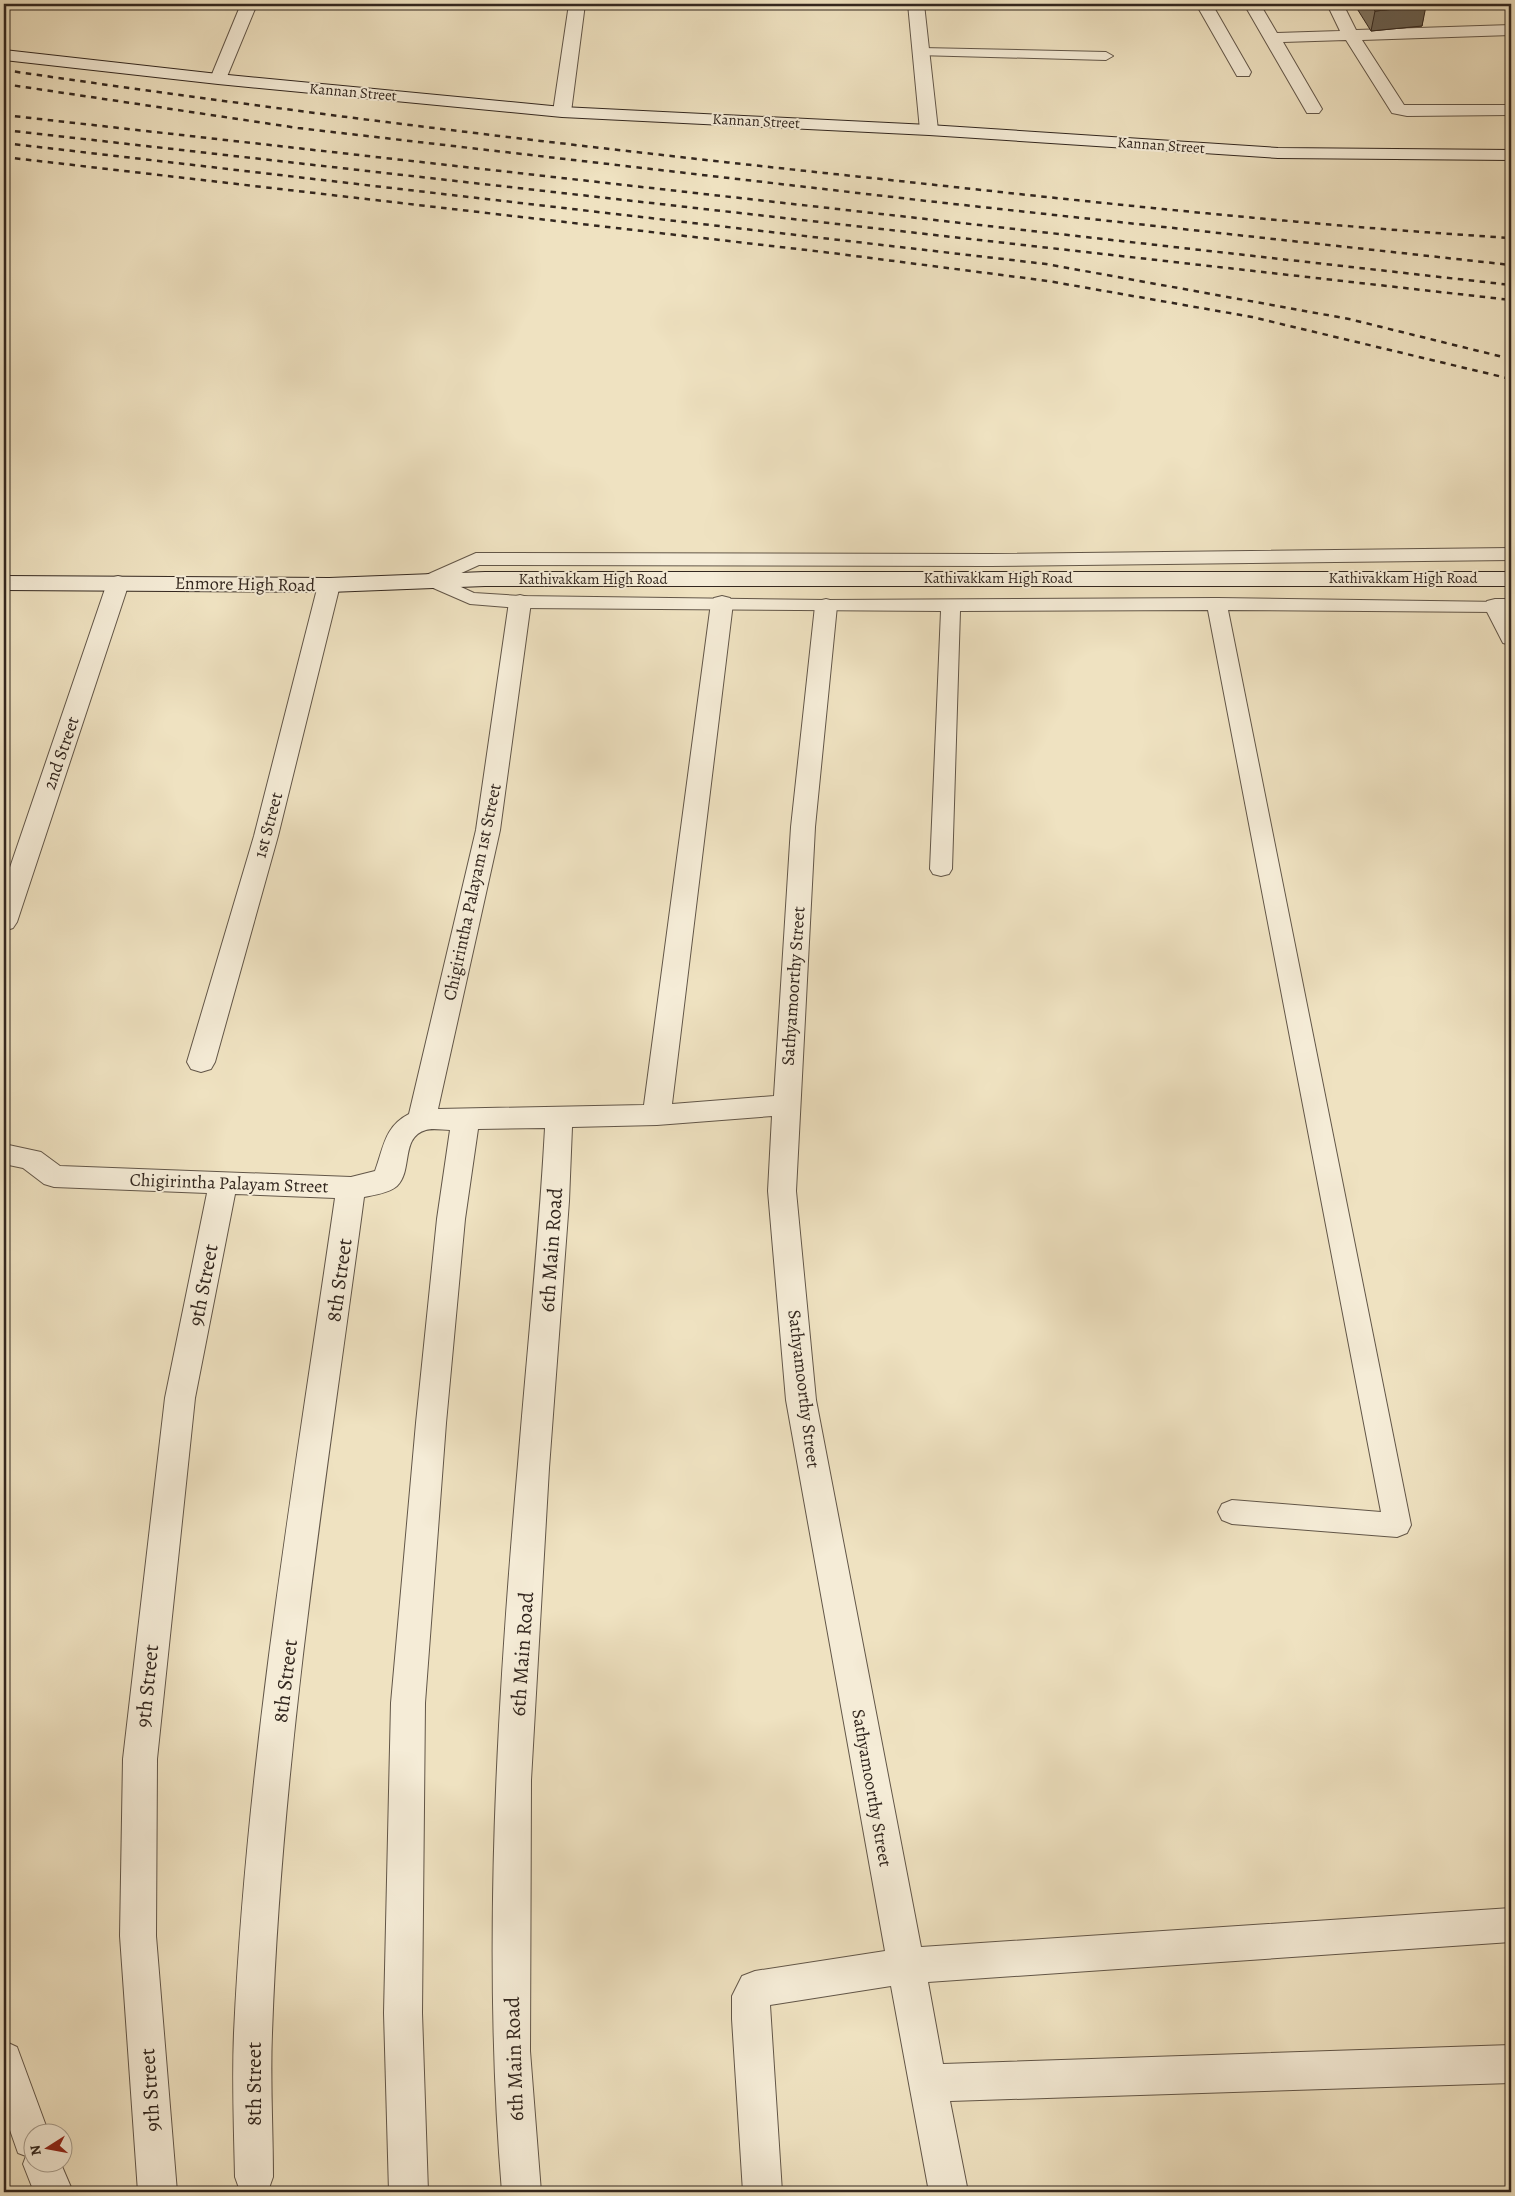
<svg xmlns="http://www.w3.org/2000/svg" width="1515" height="2196" viewBox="0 0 1515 2196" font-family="Alegreya,serif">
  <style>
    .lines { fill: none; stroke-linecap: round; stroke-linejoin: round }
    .lane-casing { stroke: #625648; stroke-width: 2 }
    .street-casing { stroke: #625648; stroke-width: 2 }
    .secondary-casing { stroke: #33271f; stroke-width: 2 }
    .lane { fill: #f5ecd7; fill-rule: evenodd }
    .street { fill: #f5ecd7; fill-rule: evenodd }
    .secondary { fill: #f5ecd7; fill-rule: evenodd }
    .rail-far1 { stroke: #33271f; stroke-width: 2.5; stroke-dasharray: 5.5 5.5; stroke-linecap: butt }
    .rail { stroke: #33271f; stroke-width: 3; stroke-dasharray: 7 7; stroke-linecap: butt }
    .wall { fill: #807563; stroke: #33271f }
    .shaded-wall { fill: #685f50; stroke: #33271f }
    .building { fill: #958873; stroke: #33271f }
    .labels { text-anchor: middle; stroke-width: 4; stroke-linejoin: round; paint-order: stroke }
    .far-street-label { font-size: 15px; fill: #33271f; stroke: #f5ecd7 }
    .street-label { font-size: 18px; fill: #33271f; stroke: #f5ecd7 }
    .near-street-label { font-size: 21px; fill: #33271f; stroke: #f5ecd7 }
  </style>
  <rect width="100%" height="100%" fill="#efe2c1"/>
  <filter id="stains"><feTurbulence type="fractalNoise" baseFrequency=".004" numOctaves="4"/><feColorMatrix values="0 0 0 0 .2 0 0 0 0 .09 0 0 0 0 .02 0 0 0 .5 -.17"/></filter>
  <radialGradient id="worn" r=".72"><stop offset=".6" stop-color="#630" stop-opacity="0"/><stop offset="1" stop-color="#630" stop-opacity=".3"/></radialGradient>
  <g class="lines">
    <!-- lane casing -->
    <g class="lane-casing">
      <path id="lane" d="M922,48L1106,52L1113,56L1106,60L917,55L915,52L917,49Z
        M1511,548V560L990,566L479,565L446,580L474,593L520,596L826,600L1217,598L1502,602L1505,606L1502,610L1495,612L1228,610L1411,1525L1407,1533L1397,1537L1232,1524L1222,1520L1218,1512L1222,1504L1232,1500L1381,1512L1208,610L960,611L952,869L949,874L941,876L933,874L930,869L941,611L520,608L470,604L424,584L421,580L424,576L476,553L990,554Z"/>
    </g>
    <!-- street casing -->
    <g class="street-casing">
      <path id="street" d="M241,4H257L226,79L224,83H212L210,79Z
        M569,4H585L571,112L568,116H556L553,112Z
        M908,4H924L938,130L935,134H923L920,130Z
        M1196,4H1212L1251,72L1249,76H1237Z
        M1244,4H1260L1277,33L1340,31L1327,4H1343L1356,30L1511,25V35L1362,40L1404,105H1511V115L1407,116L1392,113L1346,40L1283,42L1322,109L1319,113H1307Z
        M118,576L126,578L129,583L17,922L13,928L4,931V885L107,583L110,578Z
        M329,578L337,580L340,585L278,836L215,1062L211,1069L201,1072L191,1069L187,1062L254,836L318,585L321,580Z
        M520,595L528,597L531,602L500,830L438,1109L644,1105L711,603L714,598L722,596L730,598L733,603L672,1104L774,1096L791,827L815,606L818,601L826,599L834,601L837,606L815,827L796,1191L816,1400L921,1947L1511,1908V1942L928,1982L943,2064L1511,2045V2083L950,2101L968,2192H929L891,1986L770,2005L782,2192H743L732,2019V1996L742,1976L755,1971L885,1951L786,1400L768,1191L772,1116L657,1125L572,1127L569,1201L549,1468L531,1780L530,2051L541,2192H502C482,1953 497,1703 518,1464C527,1352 539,1240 545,1128L478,1129L465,1219L446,1423L425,1703L422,2013L428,2192H389L384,2013L391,1703L416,1423L437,1219L450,1130C443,1130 433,1128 426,1130C400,1137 413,1171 397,1186C389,1193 374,1195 364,1197C327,1474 282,1753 272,2033C270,2081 273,2129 273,2177L268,2191L264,2192L240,2191L235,2177C234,2129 232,2081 234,2033C247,1753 295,1475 335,1198L235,1194L195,1398L157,1759L156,1936L177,2192H138L120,1936L123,1759L165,1398L207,1193L54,1187L44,1184L23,1168L4,1164V1144L41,1152L60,1166L351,1177L375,1171C384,1147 384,1127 409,1114L476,830L509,602L512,597Z
        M1495,599H1511V645L1503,643L1484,606L1487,601Z
        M4,2041L17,2047L49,2134H32V2164H61L73,2192H34L23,2164L26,2156L18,2153L4,2113Z"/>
    </g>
    <!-- secondary casing -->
    <g class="secondary-casing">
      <path id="secondary" d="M4,50L218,74L562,107L929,125L1278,148L1511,150V160L1278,158L929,135L562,117L218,84L4,60Z
        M485,572H1511V586H485L329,592L4,590V576L329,578Z"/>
    </g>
    <!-- lane -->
    <use href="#lane" class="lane"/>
    <!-- street -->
    <use href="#street" class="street"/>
    <!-- secondary -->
    <use href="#secondary" class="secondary"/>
    <!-- rail-far1 -->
    <path class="rail-far1" d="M4,70C296,113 588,148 881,179C1091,202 1300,225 1511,238
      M4,84L298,128L927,201L1511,265
      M4,115L1511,285
      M4,130L1511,300
      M4,143L1046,264L1349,319L1511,359
      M4,157L832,253L1048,281L1252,317L1511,379"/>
    <!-- rail -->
    <path class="rail" d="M1508,378L1511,379"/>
  </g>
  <!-- wall -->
  <path class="wall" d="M1357,4H1425L1422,26L1371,31L1356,7Z"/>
  <!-- shaded-wall -->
  <path class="shaded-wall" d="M1426,6L1422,26L1371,31L1375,11Z"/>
  <!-- building -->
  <path class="building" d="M1370,4H1425L1426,6L1375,11Z"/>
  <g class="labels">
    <!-- far-street labels -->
    <g class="far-street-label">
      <text transform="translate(353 92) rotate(5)" y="5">Kannan Street</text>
      <text transform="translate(756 121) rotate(3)" y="5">Kannan Street</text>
      <text transform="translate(1161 145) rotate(4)" y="5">Kannan Street</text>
      <text x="998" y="583">Kathivakkam High Road</text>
      <text x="1403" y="583">Kathivakkam High Road</text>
      <text x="593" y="584">Kathivakkam High Road</text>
    </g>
    <!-- street labels -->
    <g class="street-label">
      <text transform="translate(245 584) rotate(1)" y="6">Enmore High Road</text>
      <text transform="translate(61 753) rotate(-71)" y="6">2nd Street</text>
      <text transform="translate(268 825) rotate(-75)" y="6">1st Street</text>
      <text transform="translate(472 892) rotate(-78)" y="6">Chigirintha Palayam 1st Street</text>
      <text transform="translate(793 986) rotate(-86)" y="6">Sathyamoorthy Street</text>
      <text transform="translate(229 1183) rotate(2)" y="6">Chigirintha Palayam Street</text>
      <text transform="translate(804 1389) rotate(83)" y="6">Sathyamoorthy Street</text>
      <text transform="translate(872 1788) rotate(80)" y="6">Sathyamoorthy Street</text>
    </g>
    <!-- near-street labels -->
    <g class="near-street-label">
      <text transform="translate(551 1250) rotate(-86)" y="7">6th Main Road</text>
      <text transform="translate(339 1280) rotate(-82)" y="7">8th Street</text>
      <text transform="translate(203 1285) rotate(-79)" y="7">9th Street</text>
      <text transform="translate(522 1654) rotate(-86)" y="7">6th Main Road</text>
      <text transform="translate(285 1681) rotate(-83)" y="7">8th Street</text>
      <text transform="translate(147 1686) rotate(-84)" y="7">9th Street</text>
      <text transform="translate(514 2059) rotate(-92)" y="7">6th Main Road</text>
      <text transform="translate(254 2084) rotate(-90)" y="7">8th Street</text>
      <text transform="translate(150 2090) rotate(-94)" y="7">9th Street</text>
    </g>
  </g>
  <!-- margin -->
  <rect width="1515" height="2196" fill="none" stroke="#efe2c1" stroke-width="20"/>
  <rect x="5" y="5" width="1505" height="2186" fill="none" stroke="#33271f" stroke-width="2.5"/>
  <rect x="10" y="10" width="1495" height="2176" fill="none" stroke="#33271f"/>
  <!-- north arrow -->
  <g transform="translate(48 2148) rotate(259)"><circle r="24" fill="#f5ecd7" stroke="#a79d8d"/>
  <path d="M0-4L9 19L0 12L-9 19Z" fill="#8f2418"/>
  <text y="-8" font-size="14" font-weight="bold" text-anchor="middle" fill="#33271f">N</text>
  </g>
  <rect width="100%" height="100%" filter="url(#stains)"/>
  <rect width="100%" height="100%" fill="url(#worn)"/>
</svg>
